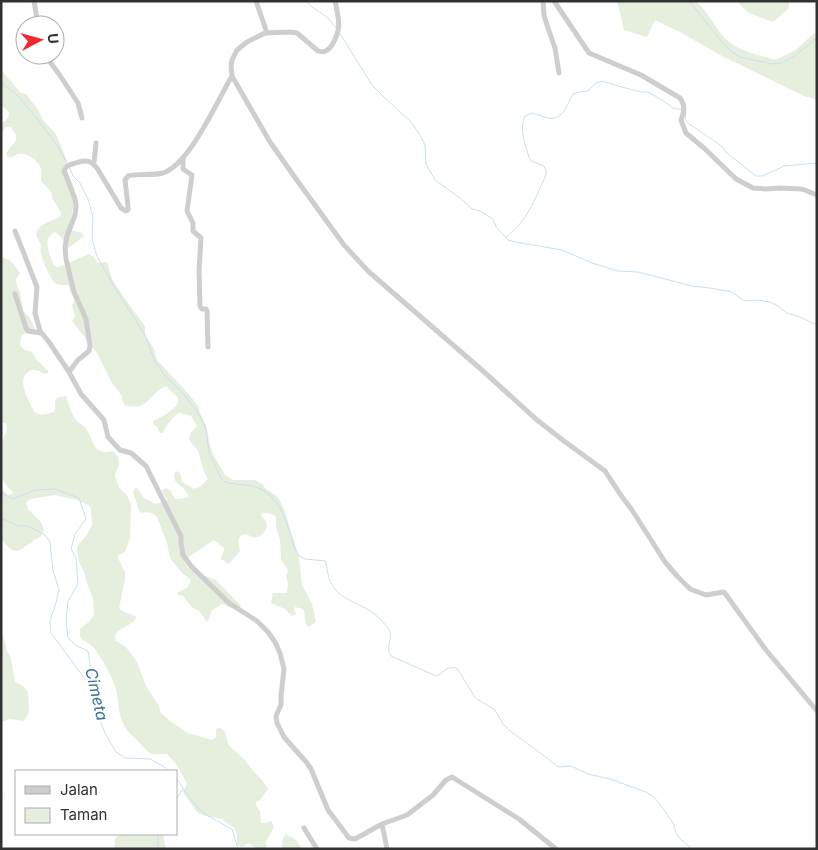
<svg xmlns="http://www.w3.org/2000/svg" width="818" height="850" viewBox="0 0 818 850" font-family="Inter,sans-serif">
  <style>
    .green { fill: #e6eede }
    .lines { fill: none; stroke-linecap: round; stroke-linejoin: round }
    .stream { stroke: #c9dfef; stroke-width: 1 }
    .minor { stroke: #cecece; stroke-width: 5 }
    .labels { text-anchor: middle; stroke-width: 5; stroke-linejoin: round; paint-order: stroke }
    .water-label { font-size: 16px; font-style: italic; fill: #37709a; stroke: #fff }
  </style>
  <rect width="100%" height="100%" fill="#fff"/>
  <!-- green -->
  <path class="green" d="M617,1H696C707,11 713,24 722,35C735,51 756,54 775,60L796,50L814,33H817V100L804,96L722,56L680,32L655,20L647,37L624,30Z
    M736,1H789V8L773,22L749,13Z
    M1,70L21,93L26,94L38,110L43,120L56,134L67,161L64,167C65,174 71,179 73,185C77,196 71,219 68,229C74,232 81,230 84,236L67,249C64,240 62,237 55,232C41,239 50,253 53,264L54,266L59,267L89,254L94,257L97,263L107,262L112,279L125,299L145,326V335L154,349L157,360L185,390L199,407V411L206,425L209,441L213,454L225,475L233,480H255L262,484L266,489L278,497L285,512L299,558L302,585L312,604L316,622L308,627C304,622 306,615 303,609L295,607L294,609L296,614L292,616L285,609L273,604L271,602L273,593H287L288,583L286,576L288,570L281,560L280,540L276,527V517C273,513 267,513 263,513L261,514V516L266,521L267,526C264,534 262,536 254,538L246,534L241,535L238,540L240,551L229,564L221,559V557L224,551V548L214,540L184,560L188,568L198,570L203,575L216,580L241,606L236,610L222,604L212,610L208,621H206L199,611L193,608L186,600L183,596L181,595L180,596L178,595V592L187,588L191,580L181,572L170,558L167,543L157,517C152,511 147,512 140,513L133,492L135,488H137L144,498L156,504L167,500L162,491L163,489L166,488L170,490L175,499H180L189,497L185,490L175,481L174,474L176,471L180,473L182,482L194,489L200,487L208,479L204,472L198,450L193,445L189,439L191,432L197,426L191,416L179,413C173,417 165,426 163,433H160L157,427L153,424V421C159,418 182,407 178,398C175,394 169,390 166,386C149,393 149,412 125,405L122,400V396L112,383L97,353L72,321L75,316L72,305L75,299L71,294L69,285C65,285 60,285 57,284C51,282 42,260 41,253C40,251 41,248 41,245C40,240 34,237 37,231C41,223 52,221 60,217L61,213L52,198V193L41,181C41,177 42,172 41,169C38,160 27,152 18,154C15,155 12,157 10,158L6,155L8,150L16,141V135L11,127H6L1,134V125C10,116 13,114 1,105Z
    M1,257L10,260L20,273L16,279L17,286L20,292L23,311L30,318L35,329L22,335C17,345 22,350 32,352L36,359L48,371V373L44,374C39,371 34,368 28,372C16,380 29,401 34,411C39,417 47,414 54,412L55,409V400L59,397L66,396C68,402 72,417 77,421C79,424 84,425 86,429C95,441 92,456 113,451L118,457L119,464L115,475L117,482L119,488L127,495L131,505L130,538L125,552L117,556L125,572V580L119,608L122,611L137,617L133,622L117,632L115,636L116,641L126,647L137,662L146,686L159,706L160,712L170,721L188,733L212,740L216,737V729L220,728L225,732L229,746L243,758L254,772L262,780L268,789L260,800L256,802V805L260,811L261,823H266L270,821L272,822L274,827L266,842L267,849H257L248,843L243,847L239,846L237,844V834L234,828L222,819L205,816L197,812L184,794L183,792L187,784L177,765L167,754C146,755 151,754 138,741C132,735 126,731 123,723C117,711 119,698 115,686C113,678 98,651 92,646C89,643 86,642 82,640L80,636V629L90,621L94,615L93,598L87,583L84,572L79,562L77,549L78,545L86,536L92,525V521L91,509L88,505L77,500L55,495L30,499L26,503L28,509L41,522L44,530L39,538L35,539L32,543C27,544 26,546 22,549C12,555 7,545 1,539V488L8,495L12,494L13,492C0,482 1,472 1,456C1,453 0,448 1,445C3,437 9,431 6,423H1Z
    M1,634L5,642L7,651L11,658L15,682L23,686L28,692L29,709L28,714L24,721L10,719L1,722Z
    M120,834H163L166,849H114L115,839Z
    M286,834L296,840L302,849H281L283,838Z"/>
  <g class="lines">
    <!-- stream -->
    <path class="stream" d="M306,1L312,7L327,17L337,29
      M689,1L722,42L732,52L740,57L772,64L781,63L793,57L817,38
      M339,32L372,85L385,98L411,122L420,135L425,145L426,164L435,180L460,198L472,209L480,211L493,219L496,227L508,240L515,242L562,250L592,263L618,271L638,272L692,286L710,288L732,292L743,300L747,301L757,300L770,302L778,306L787,313L800,317L817,325
      M1,82L17,95L35,116L57,145L67,163
      M686,112L685,119L688,123L720,145L727,153L756,176H763L784,166L817,163
      M69,166L73,176L80,183L88,199L93,217L92,234L93,243L97,256L112,283L145,335L155,362L161,370L165,376L180,390L198,412L206,429L209,452L220,477L225,482L229,483L252,486L258,488L265,491L272,497L279,506L286,521L294,546L299,556L305,559L325,561C328,568 327,576 331,583C338,597 352,601 365,608C373,612 382,620 388,628C395,637 384,647 391,656L436,676C445,673 444,666 457,668L474,696L477,699L495,710L503,724L510,731L547,758L558,767L571,766L588,774L610,779L646,792L654,797L665,811L674,825L676,833L681,840L692,849
      M506,237C528,220 535,199 546,175V171L544,166L531,161L529,157C525,144 519,129 525,116L532,113C538,114 543,117 548,118C563,121 567,104 573,94L579,92L588,91L596,83L603,81L618,86L641,92H648L662,100L673,108L683,110
      M1,493L13,499L35,490L55,489L79,498L86,519L75,534L71,549L76,558L78,584L68,601L66,619L68,638L77,646L88,651L98,715L105,733L116,752L125,758L150,759L163,766L169,771
      M1,518L18,526H28L45,535L50,542L53,571L59,589L56,603L50,620V624L51,633L85,679L94,696
      M176,778C185,790 192,804 204,813C212,819 223,824 232,829L238,849
      M1,793L2,797L1,808
      M176,799L183,789
      M158,849V834"/>
    <!-- minor -->
    <path class="minor" d="M34,1L38,25
      M256,1L267,33
      M335,1C339,20 342,28 332,45C328,51 324,53 318,51L297,33L290,32L265,33L247,42L237,50L232,60L231,66L232,76L270,142L296,179L344,245L368,271L483,371L537,420L564,441L605,471L620,494L632,510L665,562L677,576L690,589L706,595L724,592L766,650L817,711
      M543,1L544,15L547,25L555,48L559,73
      M554,1L589,53L641,75L680,98C686,107 684,111 681,120L686,133L705,149L736,179L753,188L766,189L779,188L802,189L817,195
      M45,55L61,77L78,103L82,118
      M232,76C217,101 190,164 163,173C151,176 139,173 128,176L125,180L128,206V210L126,211L121,208L97,168C88,156 79,162 67,166L64,171L65,173L75,199L76,206L75,215L67,236L65,247L66,259L74,292L86,319L90,346L89,351L78,360L69,372L81,394L104,420L108,437L120,450L131,453L146,466L181,536V543L183,555L191,566L229,603L257,621L268,632L275,642L280,653L284,669L281,696V705L276,716L277,723L284,737L307,763L311,769L328,810L349,838L355,839L382,824L407,815L433,795L446,780L452,777L519,819L556,849
      M183,158V169L192,175L187,211L193,223V231L201,238L199,271L200,306L202,309H206L207,311L208,347
      M94,163L96,143
      M15,231L37,287L35,313L40,331L49,342L69,372
      M15,294L26,328L28,331L41,333
      M382,824L387,849
      M304,828L317,849"/>
  </g>
  <g class="labels">
    <!-- water labels -->
    <g class="water-label">
      <text transform="translate(97 694) rotate(77)" y="6">Cimeta</text>
    </g>
  </g>
  <!-- border -->
  <rect width="818" height="850" fill="none" stroke="#313131" stroke-width="5"/>
  <!-- legend -->
  <rect x="15" y="770" width="162" height="65" fill="#ffffff" stroke="#adadad"/>
  <rect x="25" y="786" width="25" height="8" fill="#cecece" stroke="#adadad"/>
  <text x="60" y="795" font-size="15" fill="#313131">Jalan</text>
  <rect x="25" y="808" width="25" height="15" fill="#e6eede" stroke="#adadad"/>
  <text x="60" y="820" font-size="15" fill="#313131">Taman</text>
  <!-- north arrow -->
  <g transform="translate(40 40) rotate(84)"><circle r="24" fill="#ffffff" stroke="#adadad"/>
  <path d="M0-4L9 19L0 12L-9 19Z" fill="#f3282f"/>
  <text y="-8" font-size="14" font-weight="bold" text-anchor="middle" fill="#313131">U</text>
  </g>
</svg>
